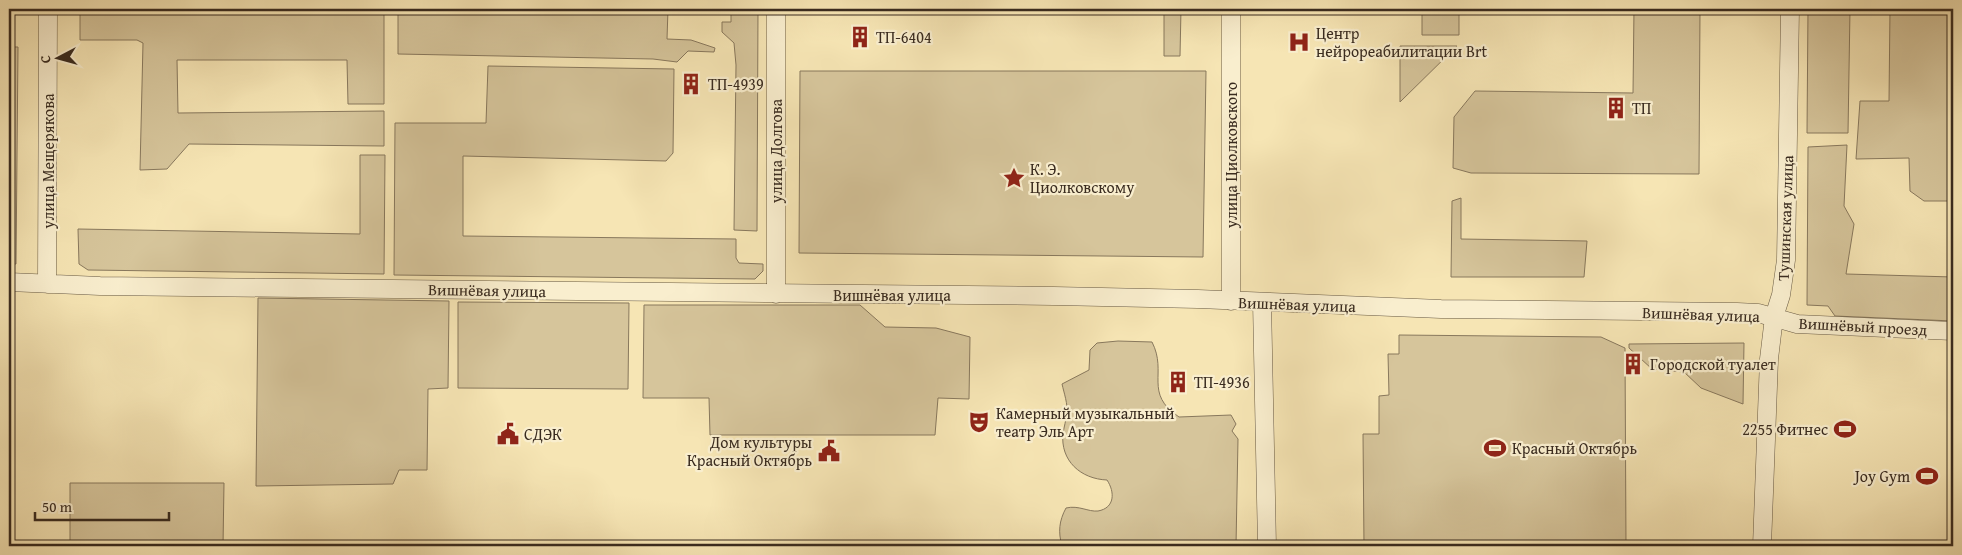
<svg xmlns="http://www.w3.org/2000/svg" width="1962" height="555" viewBox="0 0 1962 555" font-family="'Gentium Book Plus',serif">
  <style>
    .green { fill: #d6c59b; stroke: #88785d }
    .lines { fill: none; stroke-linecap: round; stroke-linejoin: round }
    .minor-casing { stroke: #685a44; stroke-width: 19 }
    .minor { stroke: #f9eece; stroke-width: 18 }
    .labels { text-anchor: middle; stroke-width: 4.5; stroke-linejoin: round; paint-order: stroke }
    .poi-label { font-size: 16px; fill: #392b1f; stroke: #f9eece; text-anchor: start }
    .street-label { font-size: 16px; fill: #392b1f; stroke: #f9eece }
  </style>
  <rect width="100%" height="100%" fill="#f6e5b4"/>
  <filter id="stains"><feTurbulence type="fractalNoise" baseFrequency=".004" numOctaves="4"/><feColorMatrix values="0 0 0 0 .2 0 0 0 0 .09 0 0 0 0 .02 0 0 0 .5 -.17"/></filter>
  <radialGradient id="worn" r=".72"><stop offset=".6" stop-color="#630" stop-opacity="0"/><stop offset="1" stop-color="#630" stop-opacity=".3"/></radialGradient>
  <!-- green -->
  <path class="green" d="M80,9H384V104H348L347,60H177L178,113L384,111V146L189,144L167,169L140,170L143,43L137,40H80Z
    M398,9H668L667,39L691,40L715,48L714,52L688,51L677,62L653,59L398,54Z
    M731,9H758L757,231L734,230L736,65L734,43L722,32V22H731Z
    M1164,9H1181L1180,56H1164Z
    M1422,9H1459V35H1422Z
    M1634,9H1700L1699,174L1471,173L1453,168L1454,117L1475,91L1633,93Z
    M1808,9H1850L1848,133H1807Z
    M1890,9H1953V201H1924L1910,191L1909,158L1856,159L1860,101H1889Z
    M1400,46H1457L1400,102Z
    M9,47H18L16,264H9Z
    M488,66L674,69L673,153L666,161L463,156V236L736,239V258L739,263L763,264V271L755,279L394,275L395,123H486Z
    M800,71H1206L1203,257L799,253Z
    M1847,145L1844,206L1854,224L1846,274L1953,277V321L1835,316L1828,306L1807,305L1808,147Z
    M360,155H385L384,274L88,270L79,264L78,229L360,234Z
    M1461,198V239L1587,241L1584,277H1451L1452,201Z
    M258,298L449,301L448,388L428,389L427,470H399L393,484L256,486Z
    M458,302L629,303L628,389L458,388Z
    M644,305H860L885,327L936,328L970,337L969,399L938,398L935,435H710L709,398H643Z
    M1399,335L1601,337L1625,348L1626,546H1364L1363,434H1379V396L1389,395L1388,354H1399Z
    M1118,341L1152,342C1168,373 1143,393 1179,417L1231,415L1236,424L1232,431L1238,439L1236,546H1062C1058,532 1059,521 1066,508C1079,505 1088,512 1098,511C1115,508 1115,492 1107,480C1081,479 1060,461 1063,433C1064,427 1066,420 1067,414C1068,404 1064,393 1062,384L1089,370L1090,350L1097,343Z
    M1744,343L1743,404L1701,388L1684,372L1652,369L1629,348V344Z
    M70,483H224L223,546H70Z"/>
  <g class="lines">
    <!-- minor casing -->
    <g class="minor-casing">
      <path id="minor" d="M9,282L100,286L1054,296L1198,299L1441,309L1737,312L1758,313L1797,324L1953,331
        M47,284L48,9
        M776,294V9
        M1231,301V9
        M1262,302L1267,546
        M1762,546L1769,359L1774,317L1781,295L1786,260L1790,9"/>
    </g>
    <!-- minor -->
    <use href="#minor" class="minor"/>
  </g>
  <!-- icons -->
  <defs>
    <g id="building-bare" transform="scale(1.725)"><path d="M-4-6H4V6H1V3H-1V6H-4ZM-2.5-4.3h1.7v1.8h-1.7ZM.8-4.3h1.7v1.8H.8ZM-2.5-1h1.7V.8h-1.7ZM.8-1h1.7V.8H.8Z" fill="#8f2418" stroke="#f9eece" stroke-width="2.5" paint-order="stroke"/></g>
    <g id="hospital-bare" transform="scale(1.725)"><path d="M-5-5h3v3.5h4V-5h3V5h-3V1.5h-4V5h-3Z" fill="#8f2418" stroke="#f9eece" stroke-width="2.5" paint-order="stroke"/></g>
    <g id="sight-bare" transform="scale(1.725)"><path d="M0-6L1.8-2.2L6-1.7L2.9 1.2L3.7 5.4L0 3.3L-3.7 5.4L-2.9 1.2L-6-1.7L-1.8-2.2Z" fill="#8f2418" stroke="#f9eece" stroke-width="2.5" paint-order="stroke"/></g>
    <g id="theatre-bare" transform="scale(1.725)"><path d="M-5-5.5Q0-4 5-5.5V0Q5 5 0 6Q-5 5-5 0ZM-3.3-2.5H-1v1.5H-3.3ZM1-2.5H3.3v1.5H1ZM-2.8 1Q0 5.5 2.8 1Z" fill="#8f2418" stroke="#f9eece" stroke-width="2.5" paint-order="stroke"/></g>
    <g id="stadium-bare" transform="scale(1.725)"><path d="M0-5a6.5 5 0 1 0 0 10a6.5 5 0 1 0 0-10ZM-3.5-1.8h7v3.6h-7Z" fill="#8f2418" stroke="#f9eece" stroke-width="2.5" paint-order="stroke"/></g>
    <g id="civic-bare" transform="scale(1.725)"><path d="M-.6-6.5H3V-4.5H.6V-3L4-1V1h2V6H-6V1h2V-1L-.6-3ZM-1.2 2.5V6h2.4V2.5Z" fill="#8f2418" stroke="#f9eece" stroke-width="2.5" paint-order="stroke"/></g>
  </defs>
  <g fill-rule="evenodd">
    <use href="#building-bare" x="860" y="37"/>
    <use href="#hospital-bare" x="1299" y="42"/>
    <use href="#building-bare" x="691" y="84"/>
    <use href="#building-bare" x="1616" y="108"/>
    <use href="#sight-bare" x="1014" y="178"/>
    <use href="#building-bare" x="1633" y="364"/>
    <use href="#building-bare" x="1178" y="382"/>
    <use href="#theatre-bare" x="979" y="422"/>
    <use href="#stadium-bare" x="1845" y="429"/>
    <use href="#civic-bare" x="508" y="434"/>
    <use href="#stadium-bare" x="1495" y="448"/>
    <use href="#civic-bare" x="829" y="451"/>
    <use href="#stadium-bare" x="1927" y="476"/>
  </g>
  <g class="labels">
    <!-- poi labels -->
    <g class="poi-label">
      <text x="1316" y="39">Центр<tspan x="1316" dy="18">нейрореабилитации Brt</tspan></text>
      <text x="876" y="43">ТП-6404</text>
      <text x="708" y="90">ТП-4939</text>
      <text x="1632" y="114">ТП</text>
      <text x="1030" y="175">К. Э.<tspan x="1030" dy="18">Циолковскому</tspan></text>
      <text x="1650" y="370">Городской туалет</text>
      <text x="1194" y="388">ТП-4936</text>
      <text x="996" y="419">Камерный музыкальный<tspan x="996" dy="18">театр Эль Арт</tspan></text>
      <text x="1828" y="435" text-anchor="end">2255 Фитнес</text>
      <text x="524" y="440">СДЭК</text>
      <text x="812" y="448" text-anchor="end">Дом культуры<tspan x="812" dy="18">Красный Октябрь</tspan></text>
      <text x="1512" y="454">Красный Октябрь</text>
      <text x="1910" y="482" text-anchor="end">Joy Gym</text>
    </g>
    <!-- street labels -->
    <g class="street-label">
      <text transform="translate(776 151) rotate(-90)" y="6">улица Долгова</text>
      <text transform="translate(1231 155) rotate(-90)" y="6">улица Циолковского</text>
      <text transform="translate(48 161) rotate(-90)" y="6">улица Мещерякова</text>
      <text transform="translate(1785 218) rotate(-88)" y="6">Тушинская улица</text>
      <text transform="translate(487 290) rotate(1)" y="6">Вишнёвая улица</text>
      <text x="892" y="301">Вишнёвая улица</text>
      <text transform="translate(1297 304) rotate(2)" y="6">Вишнёвая улица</text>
      <text transform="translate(1701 314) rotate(2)" y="6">Вишнёвая улица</text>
      <text transform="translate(1863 326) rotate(3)" y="6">Вишнёвый проезд</text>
    </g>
  </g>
  <!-- margin -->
  <rect width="1962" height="555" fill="none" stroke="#f6e5b4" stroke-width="30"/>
  <rect x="10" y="10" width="1942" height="535" fill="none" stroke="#392b1f" stroke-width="2.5"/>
  <rect x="15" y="15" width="1932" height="525" fill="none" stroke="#392b1f"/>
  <!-- north arrow -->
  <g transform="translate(58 58) rotate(264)" stroke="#f9eece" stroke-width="4" paint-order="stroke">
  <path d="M0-4L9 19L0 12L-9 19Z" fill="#392b1f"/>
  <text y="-8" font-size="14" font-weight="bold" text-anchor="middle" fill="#392b1f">С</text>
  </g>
  <!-- scale -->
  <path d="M35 512v8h134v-8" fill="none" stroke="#392b1f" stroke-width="2.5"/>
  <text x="42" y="512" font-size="15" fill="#392b1f" stroke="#f9eece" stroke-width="4" paint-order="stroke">50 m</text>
  <rect width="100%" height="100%" filter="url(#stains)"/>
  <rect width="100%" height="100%" fill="url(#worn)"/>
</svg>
